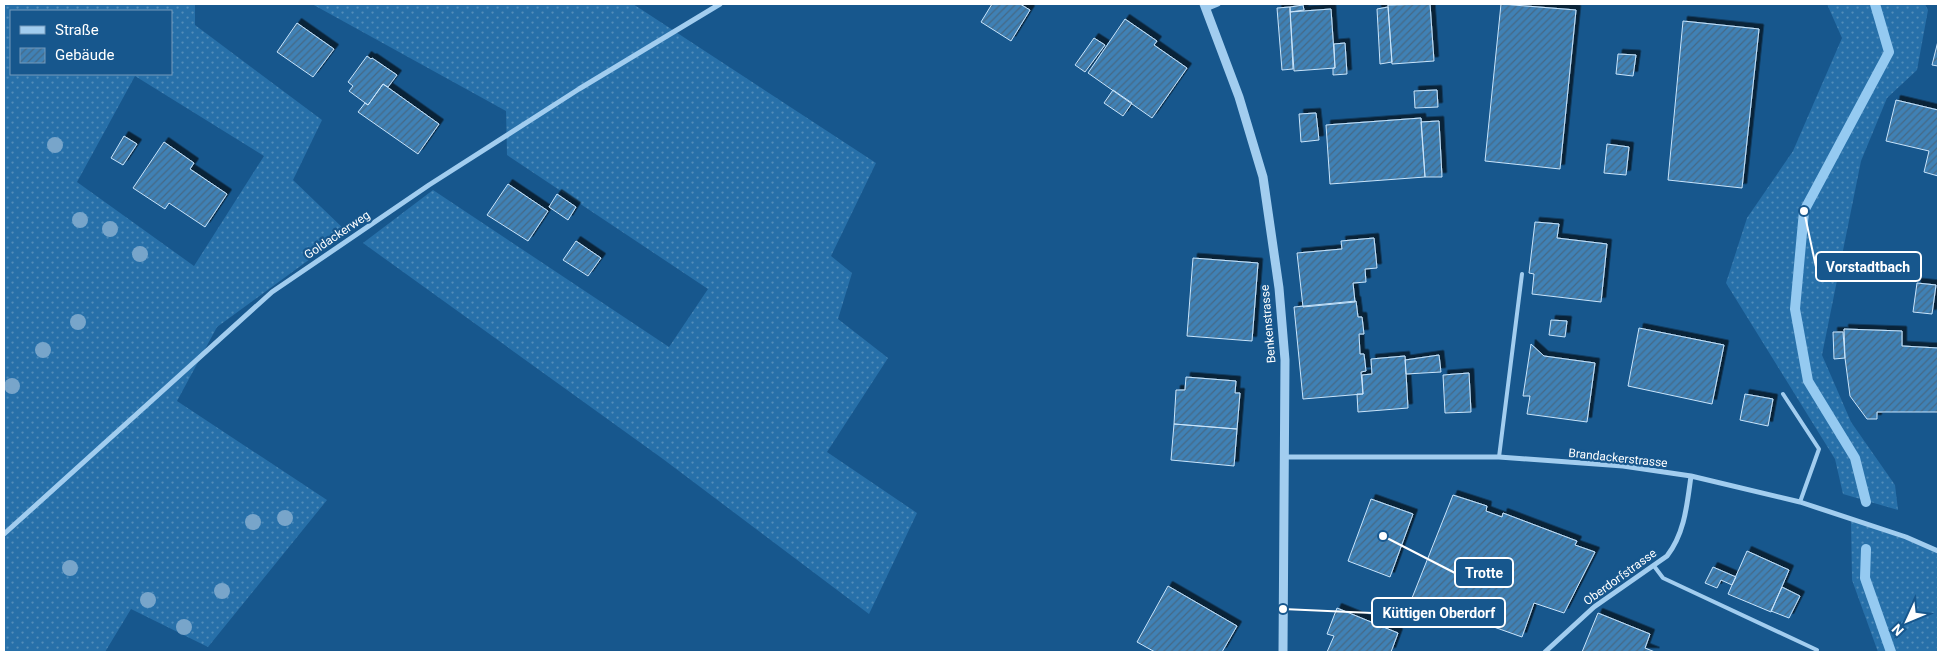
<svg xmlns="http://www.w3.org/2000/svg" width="1942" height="656" viewBox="0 0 1942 656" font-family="Roboto,sans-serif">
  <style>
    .grass { fill: url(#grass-dots); fill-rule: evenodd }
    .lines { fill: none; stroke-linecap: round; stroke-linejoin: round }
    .stream { stroke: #95caf1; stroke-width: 10 }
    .building { fill: url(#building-hatch); stroke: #c8e4fb; filter: url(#shadow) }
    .service { stroke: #a2cdef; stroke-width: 4 }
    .minor { stroke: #a2cdef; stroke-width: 5 }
    .tertiary { stroke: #a2cdef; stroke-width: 9 }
    .tree { fill: #78a5ca }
    .labels { text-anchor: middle; stroke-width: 4.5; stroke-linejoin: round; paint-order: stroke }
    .street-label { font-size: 12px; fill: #fff; stroke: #17578d }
    .leader { fill: none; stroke: #fff; stroke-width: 2 }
    .callout-dot { fill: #fff; stroke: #17578d; stroke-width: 2 }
    .callout { fill: #17578d; stroke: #fff; stroke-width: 2 }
    .callout-label { font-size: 14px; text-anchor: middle; font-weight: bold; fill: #fff }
  </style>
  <defs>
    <pattern id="grass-dots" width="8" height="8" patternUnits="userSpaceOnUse" patternTransform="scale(1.25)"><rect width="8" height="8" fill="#2770a9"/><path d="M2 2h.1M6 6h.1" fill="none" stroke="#528dba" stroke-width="1.8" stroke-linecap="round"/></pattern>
    <pattern id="building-hatch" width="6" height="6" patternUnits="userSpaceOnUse" patternTransform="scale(1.25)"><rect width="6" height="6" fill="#4081b5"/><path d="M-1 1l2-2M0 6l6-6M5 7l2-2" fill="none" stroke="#456986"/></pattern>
    <filter id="shadow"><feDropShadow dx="4.5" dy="-4.5" stdDeviation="0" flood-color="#0009"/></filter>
  </defs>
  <rect width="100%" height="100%" fill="#17578d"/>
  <!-- grass -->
  <path class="grass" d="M4,4H195V25L322,120L293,180L347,232L217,327L177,401L327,500L208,647L131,609L105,652H4ZM11,11H171V74H11ZM135,76L264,156L194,266L77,182Z
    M312,4H633L876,163L831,256L852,273L838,319L888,358L827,452L917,513L869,614L663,459L363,243L433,190L669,347L708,289L507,155L506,111Z
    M1827,4H1925L1928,10L1917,70L1887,98L1861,161L1822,355L1851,422L1895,485L1898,510L1843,494L1835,459L1726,283L1747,218L1793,151L1842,38Z
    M1851,520L1938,551V652H1878L1852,580Z"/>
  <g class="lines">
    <!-- stream -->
    <path class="stream" d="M1866,502L1855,458L1808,381L1795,309L1804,211L1889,52L1875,4
      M1866,549L1865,578L1891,652"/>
  </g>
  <!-- building -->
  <path class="building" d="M992,4H1020L1030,10L1011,41L981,22Z
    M1430,4L1434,61L1392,64L1388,5Z
    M1501,4L1576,10L1560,169L1485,161Z
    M1303,5L1304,10L1290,12V7Z
    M1290,7L1293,69L1282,70L1277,8Z
    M1388,7L1392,62L1380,64L1377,9Z
    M1331,9L1335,68L1294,71L1290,12Z
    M1125,19L1157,41L1154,45L1187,68L1152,118L1088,73Z
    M1683,21L1759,29L1742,188L1668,180Z
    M297,23L334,49L313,77L277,52Z
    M1094,38L1105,45L1085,72L1075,65Z
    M1938,41V66L1932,65Z
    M1345,43L1347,74L1333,75V68H1335L1334,44Z
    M1618,54L1636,55L1633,76L1616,74Z
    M367,56L371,59L372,58L397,75L388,87L383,84L368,105L349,91L353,86L348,82Z
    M383,84L439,124L418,154L358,112L365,103L368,105Z
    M1113,90L1132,103L1123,116L1104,103Z
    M1437,90L1438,107L1415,108L1414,91Z
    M1896,100L1938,110V176L1924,172L1929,151L1886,141Z
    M1316,113L1319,140L1301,142L1299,114Z
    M1421,118L1425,177L1330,184L1326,125Z
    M1439,121L1442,177H1425L1421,122Z
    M124,136L137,144L123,165L111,158Z
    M164,142L194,163L190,169L227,194L205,227L169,203L165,209L133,188Z
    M1607,144L1629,147L1626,175L1604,173Z
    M508,184L548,211L528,241L487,215Z
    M557,194L576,207L568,220L549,207Z
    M1535,222L1559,224L1557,238L1607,244L1601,302L1532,294L1534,274L1529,273Z
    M1374,238L1377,268L1365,269L1366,282L1353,283L1355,302L1303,307L1297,253L1342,249L1341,241Z
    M576,241L601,258L588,276L563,260Z
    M1193,258L1258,263L1252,341L1187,336Z
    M1917,283L1936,285L1932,314L1913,312Z
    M1356,301L1358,317H1362L1364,334H1359L1360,354H1364L1366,371L1361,372L1363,394L1303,399L1294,307Z
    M1551,320L1567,321L1565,337L1549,335Z
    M1639,328L1724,345L1712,404L1628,386Z
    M1844,329L1902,331V346L1938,348V412H1877V419H1867L1850,396L1845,358Z
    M1833,332H1843L1845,358L1834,359Z
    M1531,344L1544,356L1595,363L1587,422L1527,414L1530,396H1523Z
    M1439,355L1441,372L1406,374L1405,360Z
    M1405,356L1408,408L1358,412L1357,394H1363L1362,375L1372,374L1371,359Z
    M1469,373L1471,412L1445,413L1443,375Z
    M1186,377L1236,381L1235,393H1240L1237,429L1174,424L1176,390H1185Z
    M1745,394L1773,399L1768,426L1740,420Z
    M1174,424L1237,429L1234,466L1171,460Z
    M1453,495L1487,506L1486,511L1502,517L1503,513L1577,541L1575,545L1595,552L1564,613L1534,603L1522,637L1412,598Z
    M1371,499L1413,514L1390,577L1348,561Z
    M1747,551L1789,570L1771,612L1728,594Z
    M1713,567L1736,577L1732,585L1721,580L1717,588L1705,583Z
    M1168,586L1237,626L1222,652H1155L1137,642Z
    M1782,587L1800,596L1789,618L1771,611Z
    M1337,608L1398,633L1391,652H1327L1334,636L1327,634Z
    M1598,613L1650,634L1645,648L1655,652H1582Z"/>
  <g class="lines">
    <!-- service -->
    <path class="service" d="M1783,394L1819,449L1800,502
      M1499,457L1522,274
      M1654,566L1663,578L1817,650"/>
    <!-- minor -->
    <path class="minor" d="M1206,9L1218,4
      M1285,457H1499L1623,466L1691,476L1800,502L1906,537L1938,551
      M4,534L272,292L429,185L579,89L720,4
      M1545,652L1594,607L1667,556C1685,533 1687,504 1691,476"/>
    <!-- tertiary -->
    <path class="tertiary" d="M1204,4L1239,97L1263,177L1279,288L1285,360L1283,652"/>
  </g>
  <!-- trees -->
  <g class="tree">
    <circle cx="55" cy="145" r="8"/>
    <circle cx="80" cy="220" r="8"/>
    <circle cx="110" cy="229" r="8"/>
    <circle cx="140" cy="254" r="8"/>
    <circle cx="78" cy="322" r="8"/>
    <circle cx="43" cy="350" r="8"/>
    <circle cx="12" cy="386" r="8"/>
    <circle cx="285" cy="518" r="8"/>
    <circle cx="253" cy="522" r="8"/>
    <circle cx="70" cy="568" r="8"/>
    <circle cx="222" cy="591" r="8"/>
    <circle cx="148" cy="600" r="8"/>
    <circle cx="184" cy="627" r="8"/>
  </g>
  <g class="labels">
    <!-- street labels -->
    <g class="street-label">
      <text transform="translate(337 235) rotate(-34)" y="4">Goldackerweg</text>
      <text transform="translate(1268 324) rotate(-95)" y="4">Benkenstrasse</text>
      <text transform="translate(1618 458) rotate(6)" y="4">Brandackerstrasse</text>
      <text transform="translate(1620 577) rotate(-36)" y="4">Oberdorfstrasse</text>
    </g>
  </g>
  <!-- callouts -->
  <path class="leader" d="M1804 211L1816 267M1383 536L1455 573M1283 609L1372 613"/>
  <g class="callout-dot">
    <circle cx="1804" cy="211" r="5"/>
    <circle cx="1383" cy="536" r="5"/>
    <circle cx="1283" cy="609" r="5"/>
  </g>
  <g class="callout">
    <rect x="1816" y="252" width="105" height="29" rx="5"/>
    <rect x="1455" y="558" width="58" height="29" rx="5"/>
    <rect x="1372" y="598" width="133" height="29" rx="5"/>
  </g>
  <g class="callout-label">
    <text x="1868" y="272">Vorstadtbach</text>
    <text x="1484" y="578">Trotte</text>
    <text x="1439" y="618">Küttigen Oberdorf</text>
  </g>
  <!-- border -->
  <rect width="1942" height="656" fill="none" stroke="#ffffff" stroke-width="10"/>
  <!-- legend -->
  <rect x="10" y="10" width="162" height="65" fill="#17578d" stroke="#749abb"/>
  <rect x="20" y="26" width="25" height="8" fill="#a2cdef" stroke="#749abb"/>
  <text x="55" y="35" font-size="15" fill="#ffffff">Straße</text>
  <rect x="20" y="48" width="25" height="15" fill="url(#building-hatch)" stroke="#749abb"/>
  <text x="55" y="60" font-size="15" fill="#ffffff">Gebäude</text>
  <!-- north arrow -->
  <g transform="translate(1907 621) rotate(226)" stroke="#17578d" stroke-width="4" paint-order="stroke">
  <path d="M0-4L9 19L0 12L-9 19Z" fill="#ffffff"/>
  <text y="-8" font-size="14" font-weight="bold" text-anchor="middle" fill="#ffffff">N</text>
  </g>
</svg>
